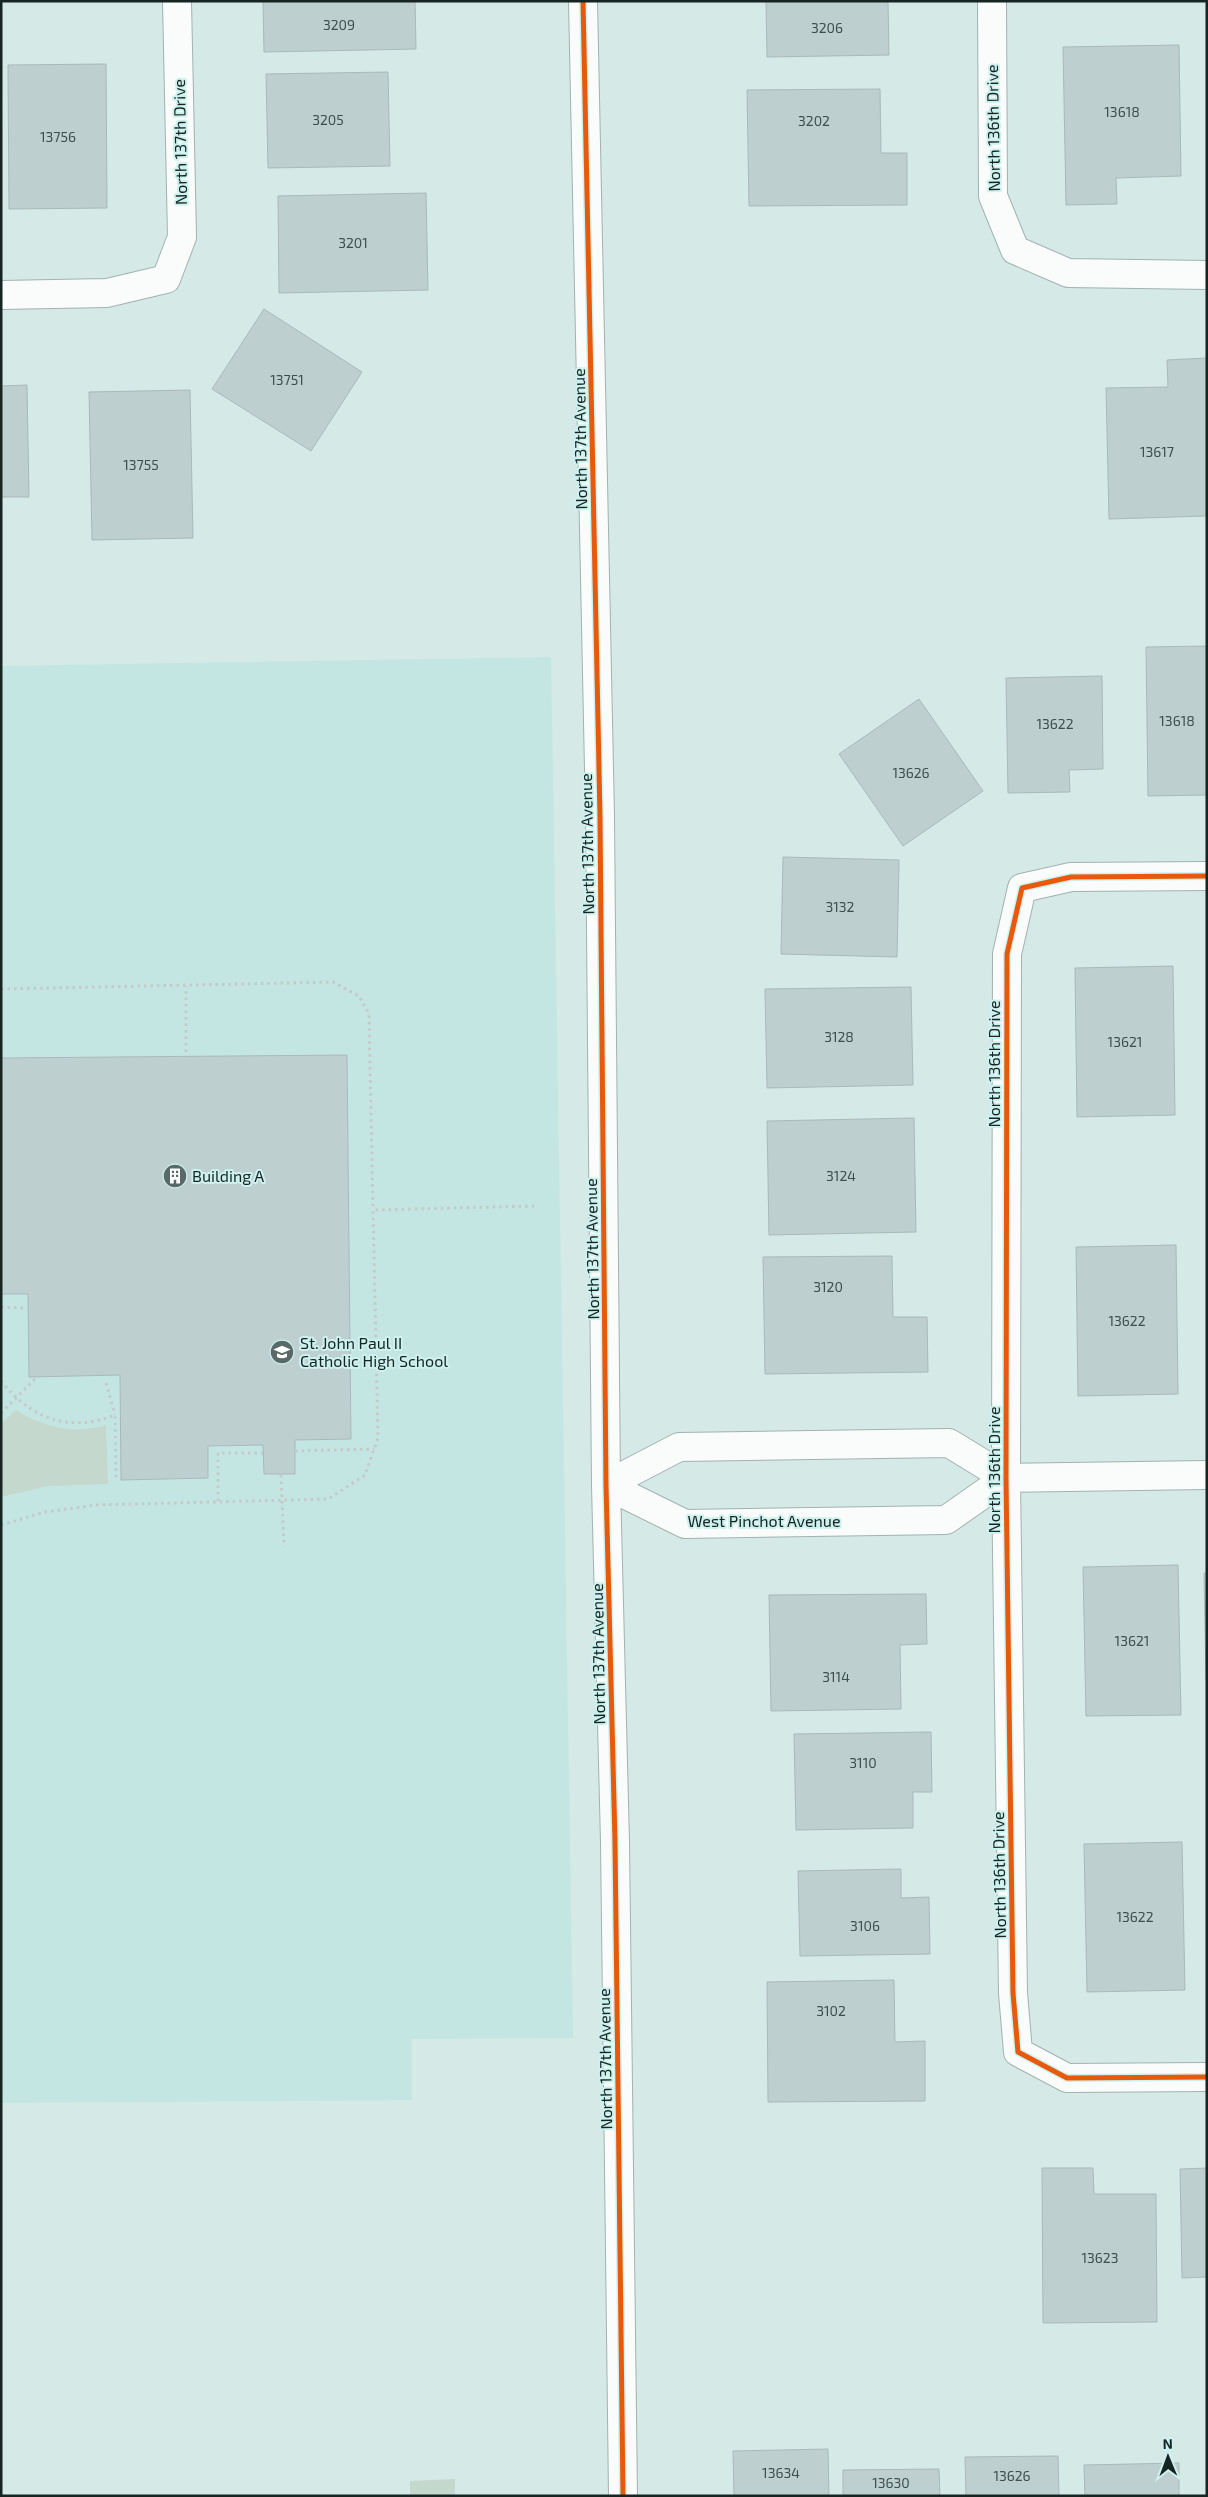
<svg xmlns="http://www.w3.org/2000/svg" width="1208" height="2497" viewBox="0 0 1208 2497" font-family="'Exo 2',sans-serif">
  <style>
    .built { fill: #c4e6e2 }
    .green { fill: #c5d8cd }
    .building { fill: #bdcfcf; stroke: #aab9b9 }
    .lines { fill: none; stroke-linecap: round; stroke-linejoin: round }
    .minor-casing { stroke: #a2b2b1; stroke-width: 30 }
    .path { stroke: #c4caca; stroke-width: 3; stroke-dasharray: 2.5 4; stroke-linecap: butt }
    .minor { stroke: #f9fcfb; stroke-width: 28 }
    .cycleway-casing { stroke: #cdf1ed; stroke-width: 8 }
    .cycleway { stroke: #e8590c; stroke-width: 5 }
    .labels { text-anchor: middle; stroke-width: 4; stroke-linejoin: round; paint-order: stroke }
    .number-label { font-size: 14px; fill: #404f4d }
    .street-label { font-size: 16px; fill: #162422; stroke: #cdf1ed }
    .poi-label { font-size: 16px; fill: #162422; stroke: #cdf1ed; text-anchor: start }
  </style>
  <rect width="100%" height="100%" fill="#d5e9e7"/>
  <!-- built -->
  <path class="built" d="M551,657L573,2038L412,2039V2100L1,2103V666Z"/>
  <!-- green -->
  <path class="green" d="M16,1410C43,1427 74,1435 106,1425L108,1484L48,1486L1,1497V1424Z
    M455,2479V2495L538,2496H410V2481Z"/>
  <!-- building -->
  <path class="building" d="M263,1H415L416,49L264,52Z
    M766,1H888L889,55L767,57Z
    M1179,45L1181,176L1116,178L1117,204L1066,205L1063,47Z
    M106,64L107,208L9,209L8,65Z
    M388,72L390,166L268,168L266,74Z
    M880,89L881,153H907V205L749,206L747,90Z
    M426,193L428,290L279,293L278,196Z
    M264,309L362,372L311,451L212,389Z
    M1207,358V516L1109,519L1106,388L1168,387L1167,360Z
    M27,385L29,497H1V386Z
    M190,390L193,538L92,540L89,392Z
    M1207,646V795L1148,796L1146,647Z
    M1102,676L1103,769L1069,770L1070,792L1008,793L1006,678Z
    M919,699L983,791L903,846L839,754Z
    M783,857L899,860L897,957L781,954Z
    M1173,966L1175,1115L1077,1117L1075,968Z
    M911,987L913,1085L767,1088L765,989Z
    M347,1055L351,1439L295,1440V1474H264L263,1445L208,1446V1478L121,1480L120,1375L29,1377L28,1294H1V1058Z
    M914,1118L916,1232L769,1235L767,1121Z
    M1176,1245L1178,1394L1078,1396L1076,1247Z
    M892,1256L893,1317H927L928,1372L765,1374L763,1257Z
    M1178,1565L1181,1715L1086,1716L1083,1567Z
    M1204,1573H1207V1680H1206Z
    M926,1594L927,1644L900,1645L901,1709L771,1711L769,1595Z
    M931,1732L932,1792H913V1828L796,1830L794,1734Z
    M1182,1842L1185,1990L1087,1992L1084,1844Z
    M901,1869V1898L929,1897L930,1954L800,1956L798,1871Z
    M894,1980L895,2042L925,2041V2101L768,2102L767,1982Z
    M1042,2168H1093L1094,2194H1156L1157,2322L1043,2323Z
    M1207,2168V2277L1182,2278L1180,2169Z
    M828,2449L829,2496H734L733,2451Z
    M1058,2456L1059,2496H966L965,2457Z
    M1179,2463V2496H1085L1084,2465Z
    M939,2469L940,2496H843V2470Z"/>
  <g class="lines">
    <!-- minor casing -->
    <g class="minor-casing">
      <path id="minor" d="M583,1L600,817L606,1485L615,1842L623,2496
        M992,1L993,196L1015,250L1068,273L1207,275
        M1,295L107,293L166,279L182,237L177,1
        M1207,876L1071,877L1022,888L1007,954L1006,1478L1013,1993L1018,2052L1067,2078L1207,2077
        M606,1485L679,1447L949,1443L1006,1478L1207,1475
        M606,1485L685,1524L946,1520L1006,1478"/>
    </g>
    <!-- path -->
    <path class="path" d="M1,989L333,982L359,996L369,1014L373,1210
      M186,1052V986
      M1,1307L23,1308
      M1,1381C32,1419 69,1433 115,1415L116,1480
      M106,1383L115,1415
      M1,1413L37,1377
      M295,1451L374,1449
      M281,1475L284,1547
      M218,1501V1453H263
      M1,1525L45,1512L96,1505L328,1499L365,1475L378,1438L373,1210L536,1206"/>
    <!-- minor -->
    <use href="#minor" class="minor"/>
    <!-- cycleway casing -->
    <g class="cycleway-casing">
      <path id="cycleway" d="M583,1L600,817L606,1485L615,1842L623,2496
        M1207,876L1071,877L1022,888L1007,954L1006,1478L1013,1993L1018,2052L1067,2078L1207,2077"/>
    </g>
    <!-- cycleway -->
    <use href="#cycleway" class="cycleway"/>
  </g>
  <!-- icons -->
  <defs>
    <g id="building-disc" transform="scale(1.25)"><circle r="9.5" fill="#596967" stroke="#cdf1ed"/><path d="M-4-6H4V6H1V3H-1V6H-4ZM-2.5-4.3h1.7v1.8h-1.7ZM.8-4.3h1.7v1.8H.8ZM-2.5-1h1.7V.8h-1.7ZM.8-1h1.7V.8H.8Z" fill="#fff"/></g>
    <g id="school-disc" transform="scale(1.25)"><circle r="9.5" fill="#596967" stroke="#cdf1ed"/><path d="M0-5L7-2L0 1L-7-2ZM-4 1L0 2.5L4 1V4Q0 6-4 4Z" fill="#fff"/></g>
  </defs>
  <g fill-rule="evenodd">
    <use href="#building-disc" x="175" y="1176"/>
    <use href="#school-disc" x="282" y="1352"/>
  </g>
  <g class="labels">
    <!-- number labels -->
    <g class="number-label">
      <text x="339" y="30">3209</text>
      <text x="827" y="33">3206</text>
      <text x="1122" y="117">13618</text>
      <text x="328" y="125">3205</text>
      <text x="814" y="126">3202</text>
      <text x="58" y="142">13756</text>
      <text x="353" y="248">3201</text>
      <text x="287" y="385">13751</text>
      <text x="1157" y="457">13617</text>
      <text x="141" y="470">13755</text>
      <text x="1177" y="726">13618</text>
      <text x="1055" y="729">13622</text>
      <text x="911" y="778">13626</text>
      <text x="840" y="912">3132</text>
      <text x="839" y="1042">3128</text>
      <text x="1125" y="1047">13621</text>
      <text x="841" y="1181">3124</text>
      <text x="828" y="1292">3120</text>
      <text x="1127" y="1326">13622</text>
      <text x="1132" y="1646">13621</text>
      <text x="836" y="1682">3114</text>
      <text x="863" y="1768">3110</text>
      <text x="1135" y="1922">13622</text>
      <text x="865" y="1931">3106</text>
      <text x="831" y="2016">3102</text>
      <text x="1100" y="2263">13623</text>
      <text x="781" y="2478">13634</text>
      <text x="1012" y="2481">13626</text>
      <text x="891" y="2488">13630</text>
    </g>
    <!-- street labels -->
    <g class="street-label">
      <text transform="translate(993 128) rotate(-91)" y="6">North 136th Drive</text>
      <text transform="translate(180 142) rotate(-91)" y="6">North 137th Drive</text>
      <text transform="translate(580 439) rotate(-91)" y="6">North 137th Avenue</text>
      <text transform="translate(587 844) rotate(-91)" y="6">North 137th Avenue</text>
      <text transform="translate(994 1064) rotate(-90)" y="6">North 136th Drive</text>
      <text transform="translate(592 1249) rotate(-91)" y="6">North 137th Avenue</text>
      <text transform="translate(994 1470) rotate(-90)" y="6">North 136th Drive</text>
      <text x="764" y="1527">West Pinchot Avenue</text>
      <text transform="translate(598 1654) rotate(-91)" y="6">North 137th Avenue</text>
      <text transform="translate(999 1875) rotate(-91)" y="6">North 136th Drive</text>
      <text transform="translate(605 2059) rotate(-91)" y="6">North 137th Avenue</text>
    </g>
    <!-- poi labels -->
    <g class="poi-label">
      <text x="192" y="1182">Building A</text>
      <text x="300" y="1349">St. John Paul II<tspan x="300" dy="18">Catholic High School</tspan></text>
    </g>
  </g>
  <!-- border -->
  <rect width="1208" height="2497" fill="none" stroke="#162422" stroke-width="5"/>
  <!-- north arrow -->
  <g transform="translate(1168 2457) rotate(359)" stroke="#cdf1ed" stroke-width="4" paint-order="stroke">
  <path d="M0-4L9 19L0 12L-9 19Z" fill="#162422"/>
  <text y="-8" font-size="14" font-weight="bold" text-anchor="middle" fill="#162422">N</text>
  </g>
</svg>
